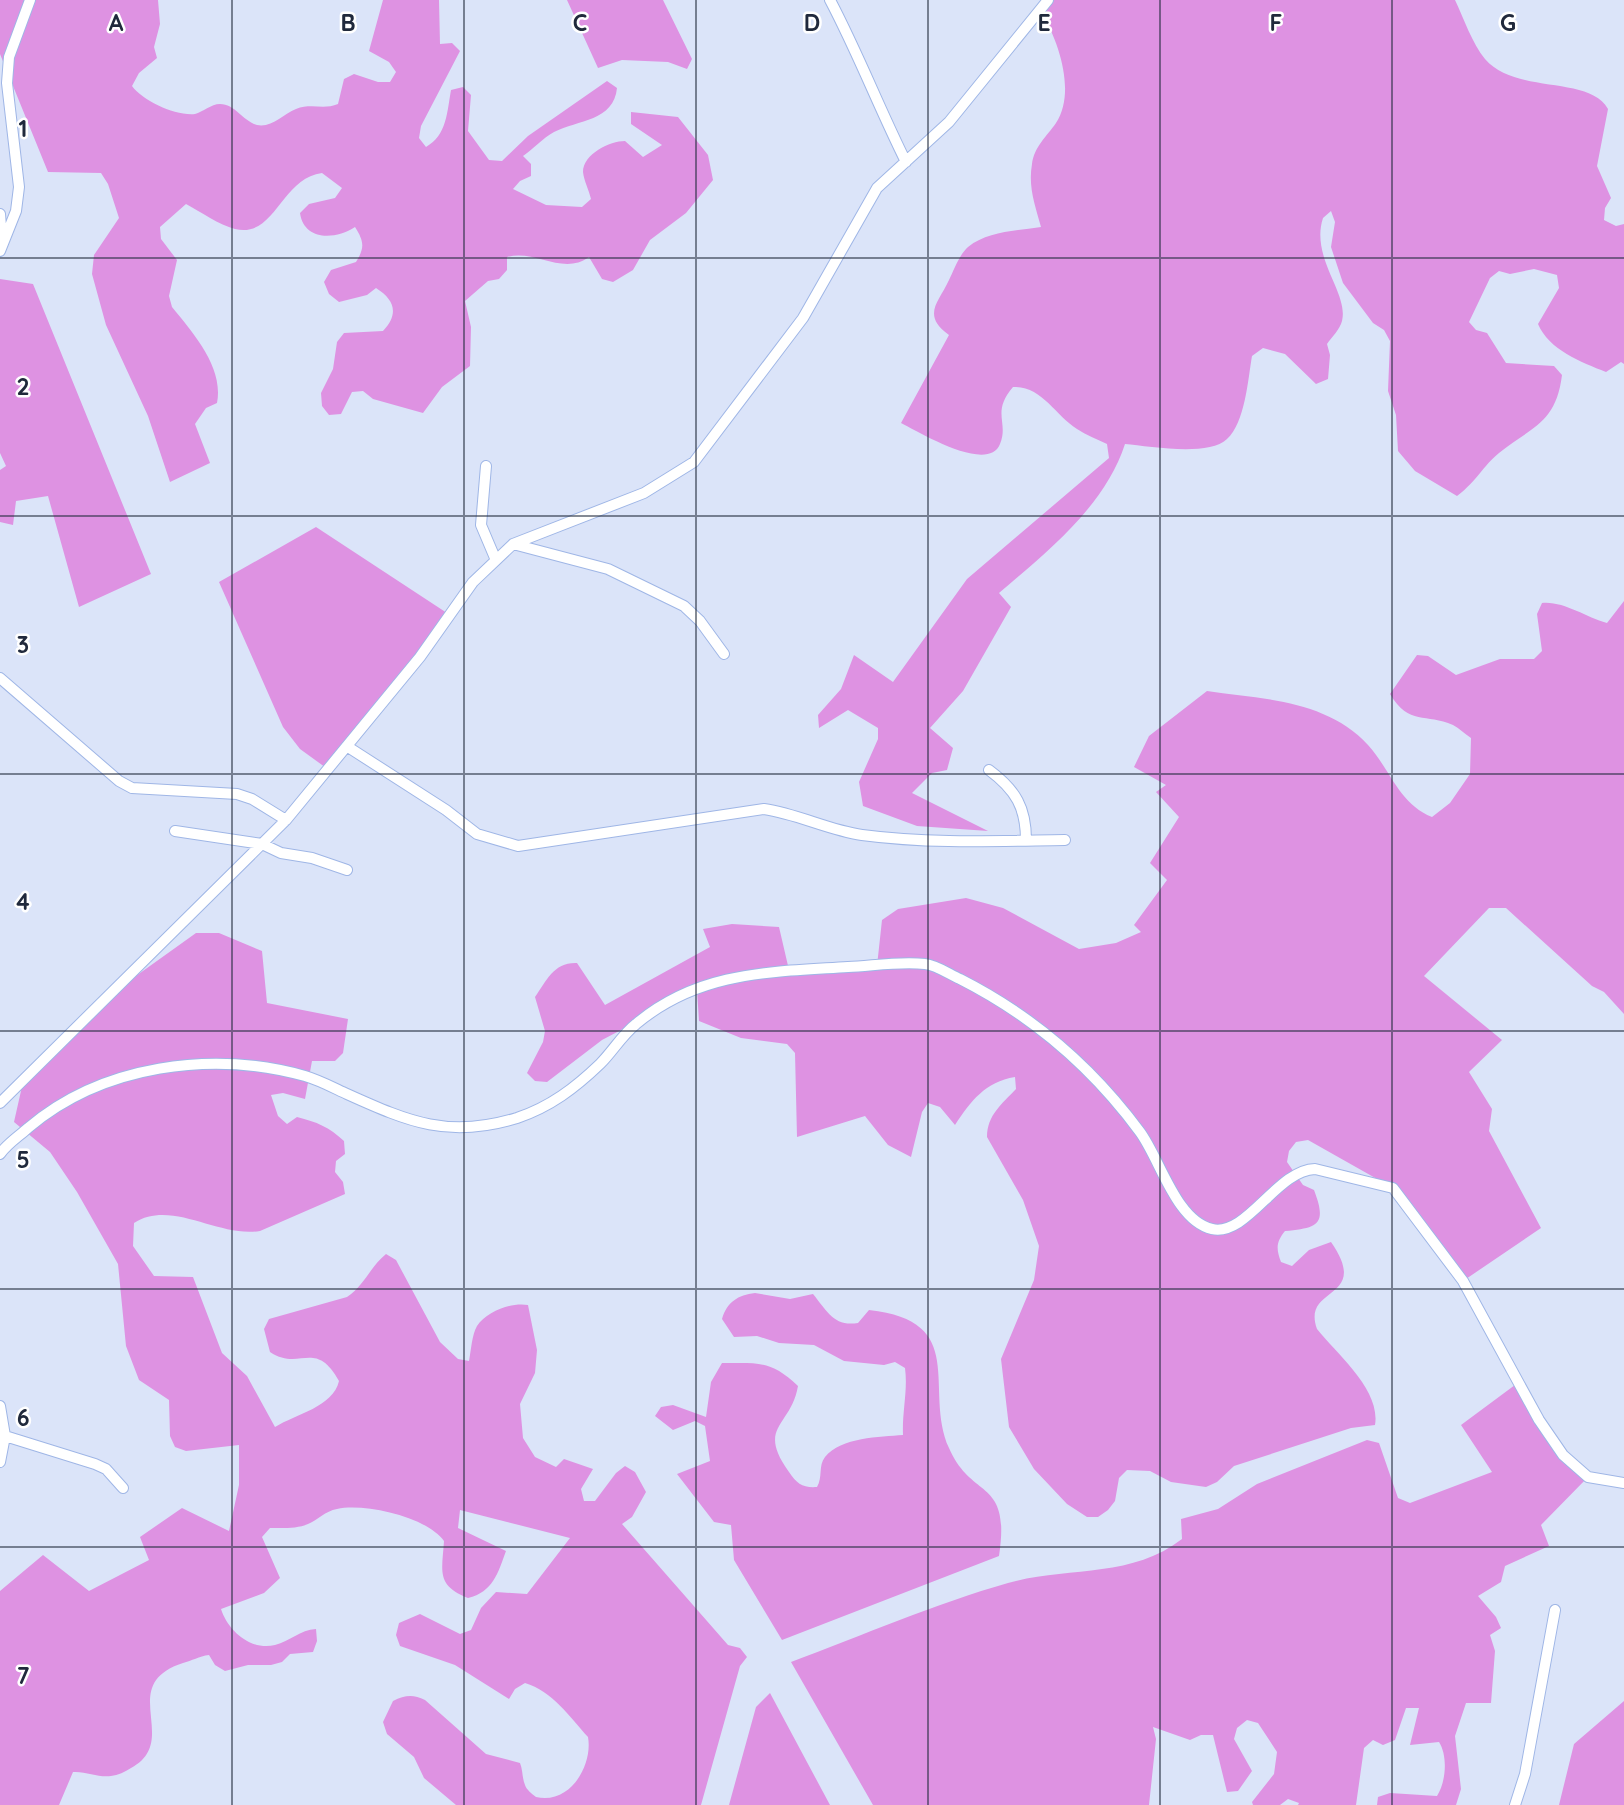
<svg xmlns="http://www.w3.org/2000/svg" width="1624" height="1805" viewBox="0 0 1624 1805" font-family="Quicksand,sans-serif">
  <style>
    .forest { fill: #de92e2 }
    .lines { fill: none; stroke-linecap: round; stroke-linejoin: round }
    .street-casing { stroke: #9fb6e6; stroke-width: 12 }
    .street { stroke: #fff; stroke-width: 10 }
    .grid { fill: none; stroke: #20293c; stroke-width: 2; stroke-opacity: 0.55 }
    .grid-label { font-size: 23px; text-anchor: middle; font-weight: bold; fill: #20293c; stroke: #fff; stroke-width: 5; stroke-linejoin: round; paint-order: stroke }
  </style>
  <rect width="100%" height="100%" fill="#dbe4f9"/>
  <!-- forest -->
  <path class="forest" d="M0,0H158L160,24L154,47L157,58L139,73L132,86C143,101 175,116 195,114C203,112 211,104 220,104C235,104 243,121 257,125C272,128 283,114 296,109C311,103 324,110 338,104L344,79L354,74L378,82H390L396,72L389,62L369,51L383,0H439L440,44L452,43L460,51L421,126L419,138L426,147C447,135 447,112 451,90L463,87L471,95L468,131L489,160L502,161L528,136L607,81L617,88C614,121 578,120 554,132C543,138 533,149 523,156L531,164V176L520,181L513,189L546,205L582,207L591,199C589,190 584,181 583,172C583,154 610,141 625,141L643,157L662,145L631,124V112L678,117L708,155L713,180L686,213L650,240L633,270L613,282L602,279L589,257C563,276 535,249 507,257V270L499,279L488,281L465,301L471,327L470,366L442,387L423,413L373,399L363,391L352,392L341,414L329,415L322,406L321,393L333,369L337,342L344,333L383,331C399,314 395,300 376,288L367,295L339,302L329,294L324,282L331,270L356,262C365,248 364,241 355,227C335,240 304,241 300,213L309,204L335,198L342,188L322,173C281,178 275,239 235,229C219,225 201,212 186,204L160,227L161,239L177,260L169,296L172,307C193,333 224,367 217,403L206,408L195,424L210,463L170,482L148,416L106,325L92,274L94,255L119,218L108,184L101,173L48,172L0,54Z
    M567,0H663L692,59L687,69L668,62L622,60L598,68Z
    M1054,0H1455C1464,19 1472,43 1485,59C1516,95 1589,75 1608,109L1597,166L1611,198L1605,208L1604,220L1616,226L1624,224V364L1621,362L1606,372C1581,362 1549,350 1538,324L1559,288L1557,275L1534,269L1510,274L1499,271L1490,278L1469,322L1476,330L1487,333L1506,363L1554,366L1562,375C1556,424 1531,427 1499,453C1483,466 1477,481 1457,496L1415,471L1398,451L1396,415L1388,391L1390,341L1384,330L1373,323L1343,283L1331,247L1335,222L1331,211L1323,218C1310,258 1349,293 1342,321C1340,329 1332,337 1327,344L1330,355L1328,379L1316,384L1285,354L1263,348L1252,356C1248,379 1245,423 1227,439C1208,457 1149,446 1125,444C1105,506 1047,552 999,593L1011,607L963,691L930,728L953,748L947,770L932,773L912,793L988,831L917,826L863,806L859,782L878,739V728L848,710L819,728L818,715L841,689L854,655L893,682L967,579L1109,458L1107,444C1097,439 1086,435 1077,429C1055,415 1042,386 1013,387C991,413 1009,422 1000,444C988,474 919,432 901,423L949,335C921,315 939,302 949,280C954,270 959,255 968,247C988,231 1016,231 1041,227C1035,205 1028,187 1032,164C1034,147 1047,136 1056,123C1076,92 1059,43 1043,15Z
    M0,279L33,284L151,574L79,607L48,496L16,501L13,525L0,522V470L6,466L0,453Z
    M316,527L450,615L329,770L300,749L283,727L219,582Z
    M1624,601V1014L1604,992L1592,986L1506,908H1489L1424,976L1502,1040L1469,1072L1492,1109L1489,1131L1541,1228L1463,1281L1393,1188L1308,1140L1296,1142L1289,1151L1287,1162L1303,1185L1314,1190C1327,1224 1319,1228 1285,1231C1276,1242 1276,1249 1281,1262L1292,1266L1309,1250L1331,1242C1372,1301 1301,1285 1317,1329C1337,1354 1381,1390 1375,1425L1351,1428L1234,1466L1217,1482L1206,1487L1171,1482L1150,1471L1127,1470L1119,1478L1115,1501L1108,1510L1098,1517H1087L1067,1504L1034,1469L1009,1427L1001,1359L1034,1280L1039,1246L1023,1200L987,1137C987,1115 1002,1104 1016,1089L1015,1077C985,1082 971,1101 955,1125L940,1107L928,1103L922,1112L911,1157L888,1145L865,1116L797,1137L795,1053L787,1044L741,1038L699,1021L697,990L602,1040L547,1082L535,1081L527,1073L543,1042L545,1031L535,997C547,980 554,962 577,963L605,1005L710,947L703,929L732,924L779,927L789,970L877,966L882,920L898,909L966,898L1003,908L1079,949L1116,943L1141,932L1134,925L1167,880L1150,863L1179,817L1156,792L1166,785L1134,767L1149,736L1207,691C1262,699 1327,700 1368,745C1390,769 1399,804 1432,817L1450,803L1470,774L1471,738C1465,734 1459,728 1453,725C1426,713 1409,726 1390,694L1417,655L1428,656L1456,675L1500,659H1534L1542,651L1537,614L1542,603C1564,601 1585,617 1607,623Z
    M196,933H219L262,951L267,1003L348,1019L343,1053L335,1061H312L305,1099L283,1093L271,1095L278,1116L287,1124L297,1117C317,1122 329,1127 344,1141L345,1154L336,1161L335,1172L343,1182L345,1194L260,1231C218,1238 172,1199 134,1223L133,1246L154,1276L193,1277L222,1353L247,1376L275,1427C296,1414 333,1407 339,1381C315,1338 300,1372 270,1352L264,1329L269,1319L347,1297C364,1286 370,1267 386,1254L396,1260L440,1342L458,1359L469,1361C471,1351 472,1334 477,1326C487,1311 512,1302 528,1305L537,1350L535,1373L520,1404L523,1438L535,1457L556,1467L564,1459L593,1469L581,1489L584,1501H595L616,1473L625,1466L635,1472L646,1492L632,1517L622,1524L728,1645L740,1648L747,1657L740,1666L701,1805H456L424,1778L414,1757L387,1734L383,1722L393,1701C405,1695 413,1694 425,1700L486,1754L520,1763C523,1770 522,1778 525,1785C526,1789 532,1794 536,1797C571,1805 593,1764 588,1737C570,1717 552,1691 525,1683L515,1689L509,1699L455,1665L400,1646L396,1635L399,1623L420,1614L460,1634L471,1630L481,1608L496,1592L527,1594L570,1538L460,1510L458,1528L506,1551C498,1573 493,1592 468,1598C436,1585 442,1572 444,1541C427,1517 365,1503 337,1509C325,1511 318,1520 308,1524C297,1529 281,1528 270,1528L262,1537L280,1578L264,1593L221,1609C228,1631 251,1651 275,1645C290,1641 300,1630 316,1629L317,1641L313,1652L290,1654L282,1662L271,1665H248L225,1671L215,1665L209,1655C199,1656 192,1661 183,1663C115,1685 182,1740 131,1768C125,1772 118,1775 111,1776C99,1778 86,1771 73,1772L59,1805H0V1591L43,1555L89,1591L149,1560L140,1537L182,1508L229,1531L239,1485V1445L186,1451L175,1447L170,1436L169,1400L139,1380L126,1346L118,1264L77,1192L50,1152L14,1122L23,1082L108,996Z
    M755,1293L790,1299L813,1294C827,1311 834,1327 858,1323L869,1310C970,1321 923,1389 949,1448C972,1501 1011,1477 999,1556L782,1640L734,1560L731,1525L714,1522L677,1474L710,1461L705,1426L695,1421L673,1430L655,1416L661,1407L673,1405L706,1417L711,1382L722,1363C758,1363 771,1360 798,1386C791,1427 756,1426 789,1472C797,1484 803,1488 817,1487C823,1477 818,1466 825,1457C841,1437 880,1437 903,1435C902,1411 908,1391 905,1368L895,1362L884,1365L844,1361L814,1345L779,1343L757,1336L734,1337L722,1319C727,1302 738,1295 755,1293Z
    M1519,1382L1539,1420L1588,1477L1541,1525L1549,1546L1505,1566L1501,1582L1478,1596L1496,1617L1501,1628L1490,1635L1495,1651L1491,1703H1466L1455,1736L1461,1789L1456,1805H1377L1378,1797L1390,1793L1437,1796C1446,1782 1448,1756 1439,1742L1410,1745L1419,1708H1406L1395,1740L1383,1745L1373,1740L1364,1748L1356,1805H1298L1299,1803L1288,1799L1280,1805H1253L1252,1802L1274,1774L1277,1752L1258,1723L1247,1720L1237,1728L1234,1739L1252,1771L1238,1791L1227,1792L1213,1735H1201L1190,1740L1153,1727L1156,1739L1149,1805H873L791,1662C861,1636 937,1603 1008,1583C1067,1566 1131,1579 1182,1539L1181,1519L1218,1509L1257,1484L1367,1440L1379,1443L1398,1498L1410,1503L1492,1472L1461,1425Z
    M770,1693L830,1805H729L756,1707Z
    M1624,1701V1805H1559L1574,1744Z"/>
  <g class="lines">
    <!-- street casing -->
    <g class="street-casing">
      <path id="street" d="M830,0C858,53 879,108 906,162
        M0,214L2,240
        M0,251L16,211L19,187L7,83L9,57L30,0
        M486,466L481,525L495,558
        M513,544L608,569L684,606L700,621L724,654
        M0,678L119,781L132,788L237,794L252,799L286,820
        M348,747L446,810L477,834L518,846L764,809C798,814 828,830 862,835C930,844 997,841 1065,840
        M989,770C1016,790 1026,808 1026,840
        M175,831L262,844L281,853L312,858L347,870
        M0,1103L286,820L420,657L473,582L513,544L644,493L694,462L803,318L877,188L949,122L1048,0
        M0,1154C7,1144 18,1137 28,1128C102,1065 212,1050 305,1076C319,1080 334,1088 347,1094C409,1122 449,1139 517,1118C550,1107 575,1088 600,1064C613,1051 622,1035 636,1024C699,971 771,972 848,967C872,966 900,961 925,964C936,965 949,974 960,979C1031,1015 1092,1067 1140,1132C1160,1159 1176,1221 1212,1229C1247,1237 1277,1170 1315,1169L1393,1188L1463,1281L1539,1420L1563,1455L1588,1477L1624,1483
        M0,1406L5,1436L0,1462
        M5,1436L95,1464L106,1469L123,1488
        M1515,1805L1525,1774L1555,1610"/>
    </g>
    <!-- street -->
    <use href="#street" class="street"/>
  </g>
  <!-- grid -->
  <path class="grid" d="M232,0V1805M464,0V1805M696,0V1805M928,0V1805M1160,0V1805M1392,0V1805M0,258H1624M0,516H1624M0,774H1624M0,1031H1624M0,1289H1624M0,1547H1624"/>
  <g class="grid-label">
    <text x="116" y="31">A</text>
    <text x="348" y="31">B</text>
    <text x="580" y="31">C</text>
    <text x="812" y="31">D</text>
    <text x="1044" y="31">E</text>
    <text x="1276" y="31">F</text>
    <text x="1508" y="31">G</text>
    <text x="23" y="137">1</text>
    <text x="23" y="395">2</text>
    <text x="23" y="653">3</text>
    <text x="23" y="910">4</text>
    <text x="23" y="1168">5</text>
    <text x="23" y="1426">6</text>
    <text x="23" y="1684">7</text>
  </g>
</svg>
